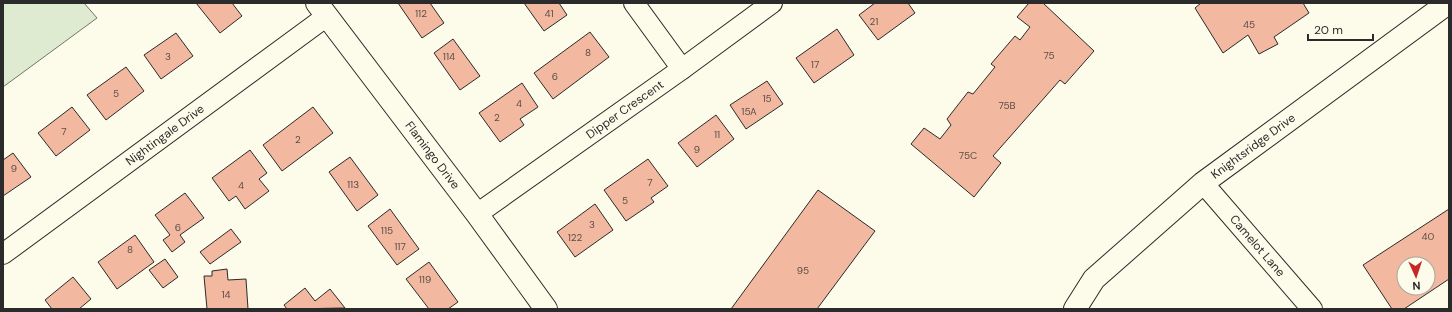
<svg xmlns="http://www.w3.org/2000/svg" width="1452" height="312" viewBox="0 0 1452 312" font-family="'DM Sans',sans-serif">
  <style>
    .green { fill: #deebd1; stroke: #74746e }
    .building { fill: #f2b8a0; stroke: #2b2b2b; fill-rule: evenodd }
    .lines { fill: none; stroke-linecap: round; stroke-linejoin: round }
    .street-casing { stroke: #2b2b2b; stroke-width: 22 }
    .secondary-casing { stroke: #2b2b2b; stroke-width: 24 }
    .street { stroke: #fdfbea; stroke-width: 20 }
    .secondary { stroke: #fdfbea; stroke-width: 22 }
    .labels { text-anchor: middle; stroke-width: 3; stroke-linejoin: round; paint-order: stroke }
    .number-label { font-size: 10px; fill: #5d4e48 }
    .street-label { font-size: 12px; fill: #2b2b2b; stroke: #fdfbea }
  </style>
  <rect width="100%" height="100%" fill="#fdfbea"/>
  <!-- green -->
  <path class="green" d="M3,3H84L97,18L3,87Z"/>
  <!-- building -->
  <path class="building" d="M196,3H232L242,16L220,33Z
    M398,3H430L444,23L422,38Z
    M524,3H559L567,15L544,31Z
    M875,3H908L915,13L878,40L859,15Z
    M1029,3H1043L1094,51L1065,84L1060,80L993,156L1001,163L974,197L911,144L924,128L940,139L951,125L947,119L968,92L973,94L995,67L991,64L1015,36L1020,40L1030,27L1017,17Z
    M1201,3H1303L1309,13L1274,37L1278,44L1259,54L1248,35L1223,53L1195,8Z
    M837,29L854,55L814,83L796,58Z
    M590,32L609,57L553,99L534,73Z
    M176,33L193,56L161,79L144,55Z
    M453,39L480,76L460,90L434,53Z
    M126,67L144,91L106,120L87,95Z
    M767,81L783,104L746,129L730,105Z
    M522,83L538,107L520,119L524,125L500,142L479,113Z
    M72,107L90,130L56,156L38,133Z
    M313,107L333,133L282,171L263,145Z
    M716,115L734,139L697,167L678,143Z
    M250,150L267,173L259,179L269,191L245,209L236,196L229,201L212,178Z
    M13,153L31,177L3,196V160Z
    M350,157L378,195L357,211L329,172Z
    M648,159L668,186L651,198L654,202L626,221L604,190Z
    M818,190L875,231L817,309H731Z
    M185,193L204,218L180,235L185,242L172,252L163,240L170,235L155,215Z
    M595,204L613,230L575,257L557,232Z
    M390,209L419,249L397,265L368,226Z
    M1449,209V279L1404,309H1392L1363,265ZM1404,264H1428V288H1404Z
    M231,229L241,242L210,264L200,252Z
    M135,235L154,262L117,289L98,262Z
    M165,259L178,277L163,288L149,270Z
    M429,262L458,302L448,309H429L406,279Z
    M227,269L228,280L246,279L248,309H207L204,276H212V271Z
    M73,277L91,299L79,309H52L45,300Z
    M305,288L315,301L330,289L345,308L287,309L284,305Z"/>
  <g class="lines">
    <!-- street casing -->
    <g class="street-casing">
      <g id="street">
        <path d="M634,3L682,69"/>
        <path id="s1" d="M1203,183L1312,309"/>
        <path id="s2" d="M477,214L682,69L772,3"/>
        <path id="s3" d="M3,254L327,16"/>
      </g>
    </g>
    <!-- secondary casing -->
    <g class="secondary-casing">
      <g id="secondary">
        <path id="s4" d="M317,3L477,214L546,309"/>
        <path id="s5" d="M1075,309L1094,279L1203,183L1448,3"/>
      </g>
    </g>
    <!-- street -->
    <use href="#street" class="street"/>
    <!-- secondary -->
    <use href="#secondary" class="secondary"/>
  </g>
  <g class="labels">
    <!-- number labels -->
    <g class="number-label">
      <text x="421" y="17">112</text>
      <text x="549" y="17">41</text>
      <text x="874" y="25">21</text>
      <text x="1249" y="28">45</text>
      <text x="588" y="56">8</text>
      <text x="1049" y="59">75</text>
      <text x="168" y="60">3</text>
      <text x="449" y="60">114</text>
      <text x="815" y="68">17</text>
      <text x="555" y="80">6</text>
      <text x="116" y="97">5</text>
      <text x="767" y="102">15</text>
      <text x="519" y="107">4</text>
      <text x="1007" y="109">75B</text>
      <text x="749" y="115">15A</text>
      <text x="497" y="121">2</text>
      <text x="64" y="135">7</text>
      <text x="717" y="138">11</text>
      <text x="298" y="143">2</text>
      <text x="697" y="153">9</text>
      <text x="968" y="159">75C</text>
      <text x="14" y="172">9</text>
      <text x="650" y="186">7</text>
      <text x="353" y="188">113</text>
      <text x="241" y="189">4</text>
      <text x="625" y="204">5</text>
      <text x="592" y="228">3</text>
      <text x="178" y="231">6</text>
      <text x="387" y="234">115</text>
      <text x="1428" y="240">40</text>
      <text x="575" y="241">122</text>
      <text x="400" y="250">117</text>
      <text x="130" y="253">8</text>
      <text x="803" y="274">95</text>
      <text x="425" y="283">119</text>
      <text x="226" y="298">14</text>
    </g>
    <!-- street labels -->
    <g class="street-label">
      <text dy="4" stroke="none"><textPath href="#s2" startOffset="181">Dipper Crescent</textPath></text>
      <text dy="4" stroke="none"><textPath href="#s3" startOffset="201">Nightingale Drive</textPath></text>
      <text dy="4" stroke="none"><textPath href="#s5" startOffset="243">Knightsridge Drive</textPath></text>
      <text dy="4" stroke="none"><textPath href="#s4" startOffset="191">Flamingo Drive</textPath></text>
      <text dy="4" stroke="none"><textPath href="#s1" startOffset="83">Camelot Lane</textPath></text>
    </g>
  </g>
  <!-- border -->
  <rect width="1452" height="312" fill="none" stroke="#2b2b2b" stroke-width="8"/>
  <!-- north arrow -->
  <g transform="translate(1416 276) rotate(177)"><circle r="19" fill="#fdfbea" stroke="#a9a89e"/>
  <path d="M0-3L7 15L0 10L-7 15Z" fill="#c62828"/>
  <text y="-6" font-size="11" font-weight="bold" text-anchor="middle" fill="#2b2b2b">N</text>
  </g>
  <!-- scale -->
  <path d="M1308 34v6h65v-6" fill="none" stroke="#2b2b2b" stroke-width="2"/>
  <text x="1314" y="34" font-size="12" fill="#2b2b2b" stroke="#fdfbea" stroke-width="3" paint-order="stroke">20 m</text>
</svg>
